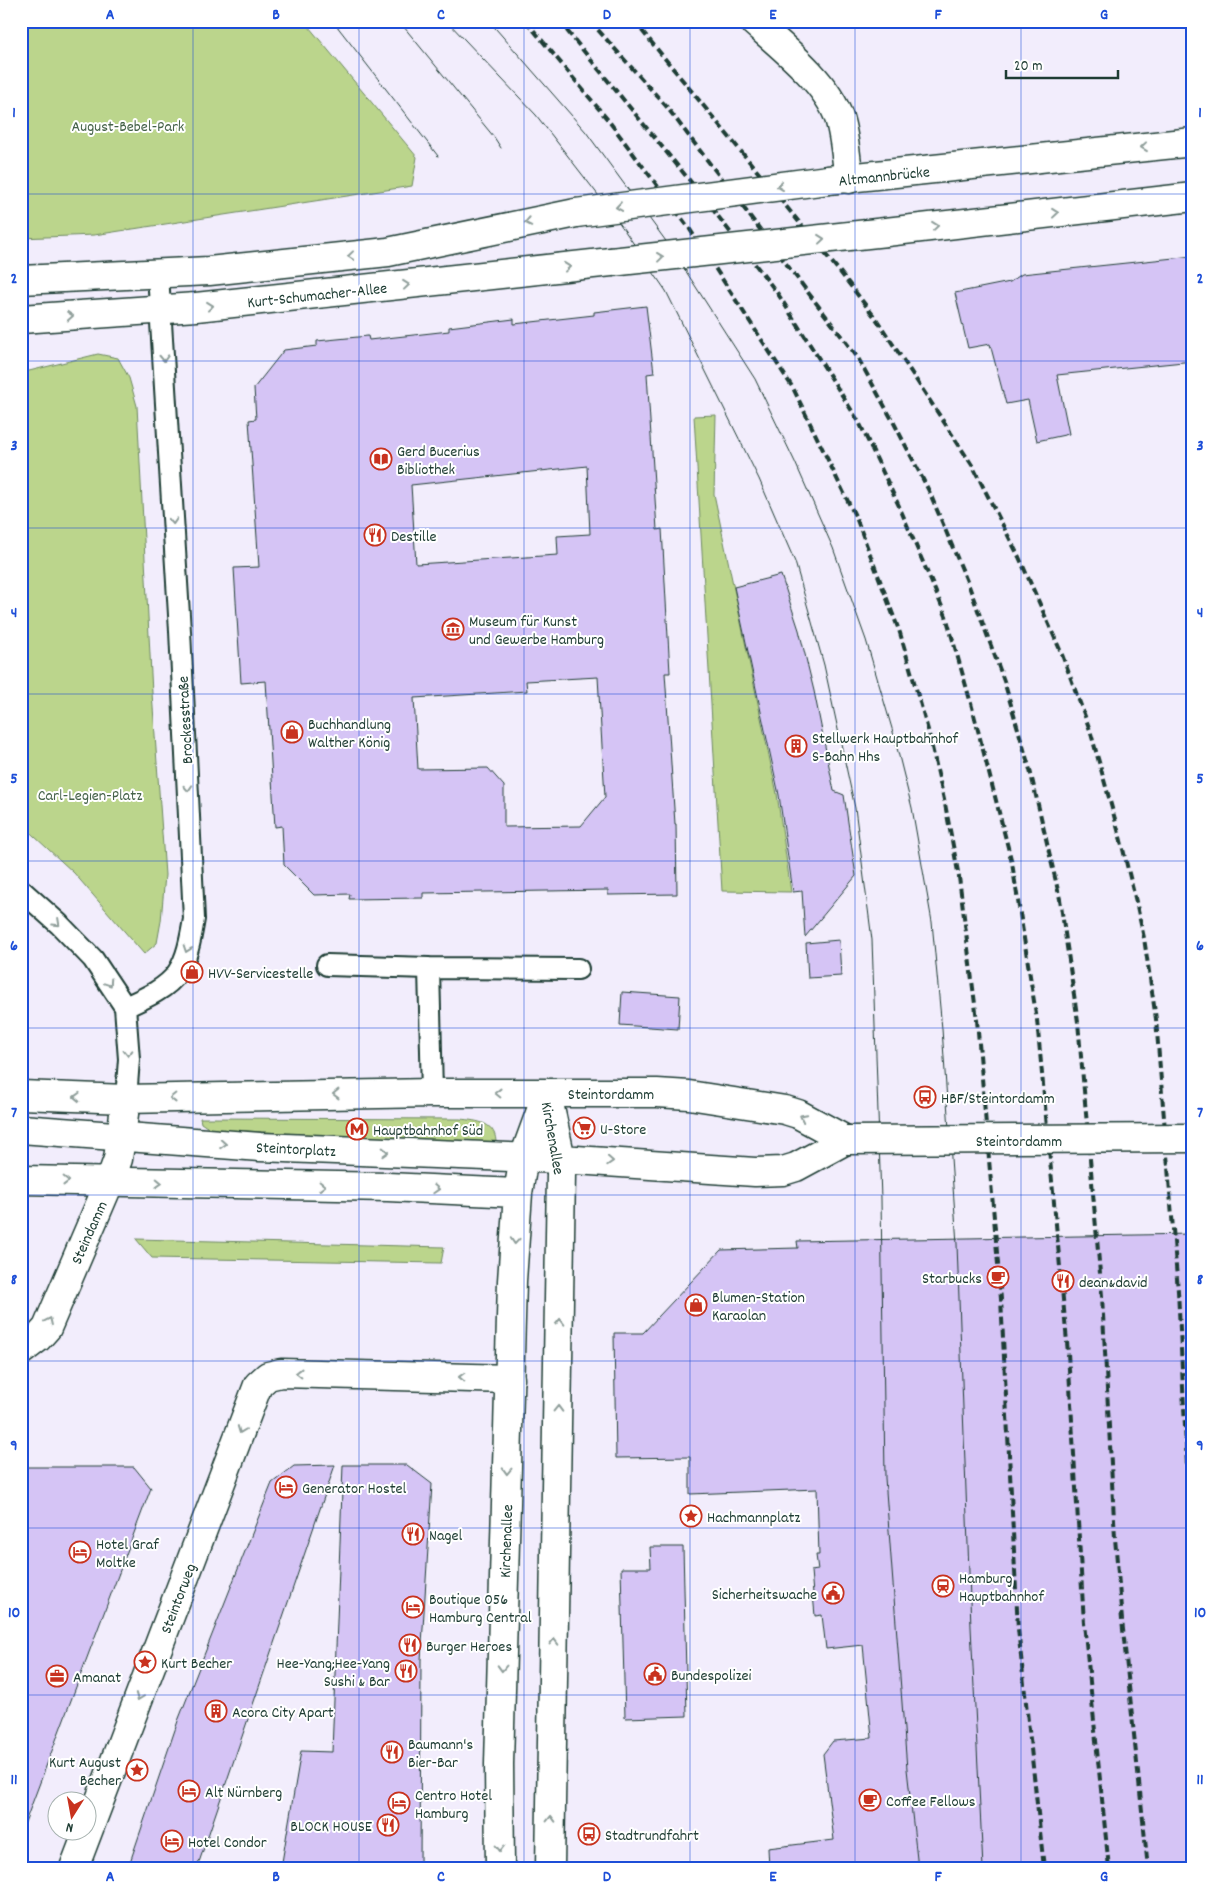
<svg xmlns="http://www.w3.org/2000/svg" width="1214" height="1889" viewBox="0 0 1214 1889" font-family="Dekko,sans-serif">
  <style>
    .green { fill: #bbd58c; stroke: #6d8960 }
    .building { fill: #d5c4f5; stroke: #1f3d34; fill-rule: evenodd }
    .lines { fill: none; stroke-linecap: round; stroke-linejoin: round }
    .lane-casing { stroke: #1f3d34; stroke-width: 24 }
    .street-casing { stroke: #1f3d34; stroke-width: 31 }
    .secondary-casing { stroke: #1f3d34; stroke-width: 31 }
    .lane { stroke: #fff; stroke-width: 20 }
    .street { stroke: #fff; stroke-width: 28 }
    .secondary { stroke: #fff; stroke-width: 28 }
    .tram { stroke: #1f3d34; stroke-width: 1 }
    .rail { stroke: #1f3d34; stroke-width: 4; stroke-dasharray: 8 4; stroke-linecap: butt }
    .secondary-bridge-casing { stroke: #1f3d34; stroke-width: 31; stroke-linecap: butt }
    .secondary-bridge { stroke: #fff; stroke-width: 28 }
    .oneway { stroke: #8f9e9a }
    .grid { fill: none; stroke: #1d4ed8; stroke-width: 1; stroke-opacity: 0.55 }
    .labels { text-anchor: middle; stroke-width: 4; stroke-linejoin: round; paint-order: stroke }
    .park-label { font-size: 16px; fill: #46634a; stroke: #fff }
    .street-label { font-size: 16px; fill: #1f3d34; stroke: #fff }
    .poi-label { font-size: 16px; fill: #1f3d34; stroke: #fff; text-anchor: start }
    .neatline { fill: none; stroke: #1d4ed8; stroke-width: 2 }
    .grid-label { font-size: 16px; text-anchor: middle; font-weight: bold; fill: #1d4ed8 }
  </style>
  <rect width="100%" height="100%" fill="#f2edfc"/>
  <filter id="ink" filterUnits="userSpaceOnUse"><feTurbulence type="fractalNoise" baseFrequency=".02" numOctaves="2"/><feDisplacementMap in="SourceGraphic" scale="10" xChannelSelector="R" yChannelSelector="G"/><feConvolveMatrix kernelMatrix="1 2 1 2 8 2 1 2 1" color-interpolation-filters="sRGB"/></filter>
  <g filter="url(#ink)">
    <!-- green -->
    <path class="green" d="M21,21H304L417,157L412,186L94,235L21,238Z
      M98,354L118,358L129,378L137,406L152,693L165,875L161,921L157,943L144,954L74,873L21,824V373Z
      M716,415L714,494L777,794L791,892L722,891L694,416Z
      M200,1118L460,1119C478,1121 497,1122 496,1145L246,1131C231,1132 213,1133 201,1123Z
      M136,1239L444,1247L441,1263L152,1258Z"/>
    <!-- building -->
    <path class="building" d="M1193,256V361L1057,375L1069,434L1037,441L1028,400L1006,404L990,344L968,348L955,293L1010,282L1022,274Z
      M646,306L654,373L647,374L657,530L662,529L670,673H665L675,824H676L677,894L608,895V890L423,893V898L349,899L350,894L314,895L284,865L282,826L275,827L266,681L241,683L234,568L259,567L249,420L256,419L254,388L284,350L317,346V341L368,336L369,340L449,331V327L514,319V324L594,315V312ZM587,466L590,534L557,536L558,555L416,564L411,485ZM598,677L605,797L581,826L504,827V786L488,768L418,769L414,698L527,691L526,681Z
      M781,575L799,630L814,691L834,791L844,795L856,876L805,937L802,891L793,892L779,795L734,587Z
      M839,940L841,976L808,978L806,943Z
      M622,992L680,996L678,1029L620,1025Z
      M1193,1234V1868H769L768,1848L834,1840L823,1754L833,1741L872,1738L863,1645L826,1649L822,1615L815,1616L811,1571L818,1570L816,1555H819L817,1489L690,1494V1457L616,1458L614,1333H643L721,1250L798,1248L797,1241Z
      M335,1465L197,1868H128L178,1721L272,1483L294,1466Z
      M343,1465H407L432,1484L421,1660L420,1868H281L301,1751L332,1752Z
      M21,1467H134L151,1488L24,1825L21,1824Z
      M650,1547H683L687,1716L625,1718L621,1568H651Z"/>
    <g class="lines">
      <!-- lane casing -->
      <g class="lane-casing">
        <path id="lane" d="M21,890L59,924L93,959L125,1007L129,1059L126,1099
          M327,965L429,968
          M125,1007C143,999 167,989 178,972C188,957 191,936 194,919L180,631L158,274
          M432,1093L429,968L578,969"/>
      </g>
      <!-- street casing -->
      <g class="street-casing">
        <path id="street" d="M753,21C782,47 826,81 839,118C845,137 846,159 849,179
          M21,1351L38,1338L47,1328L110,1181L118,1159L126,1099
          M74,1868L258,1385L268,1376L281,1373L510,1379"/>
      </g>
      <!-- secondary casing -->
      <g class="secondary-casing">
        <path id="secondary" d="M828,180L1193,142
          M886,232L1193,197
          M21,280L209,271L388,252L576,213
          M21,319L196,307L611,262
          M547,1094L561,1159V1173L550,1868
          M21,1095L126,1099L432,1093H657L689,1095L785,1110L798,1114L846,1140
          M21,1129L260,1147L561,1159L755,1172L783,1171L796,1167L846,1140
          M21,1180L388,1187L518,1193
          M500,1868L499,1764L512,1281L518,1193L524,1157L547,1094"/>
      </g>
      <!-- lane -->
      <use href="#lane" class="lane"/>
      <!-- street -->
      <use href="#street" class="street"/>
      <!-- secondary -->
      <use href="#secondary" class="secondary"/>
      <!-- tram -->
      <path class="tram" d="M333,21L438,156
        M399,21L494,137L501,148
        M447,21L536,115L616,218L666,291L759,479L795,562L824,665L855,808L872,940L881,1199L885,1478L907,1769L918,1868
        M489,21L586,132L671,248L755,379L795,462L833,548L866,640L893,732L912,808L932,922L942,1029L957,1244L971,1627L983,1868"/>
      <!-- rail -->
      <path class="rail" d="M526,21L608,120L689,228L793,388L857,520L900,633L928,730L945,804L959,877L977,1020L1001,1299L1018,1629L1044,1868
        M559,21L704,198L778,294L797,324L859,422L899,506L946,616L972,707L1012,863L1037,1020L1068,1353L1084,1623L1109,1868
        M590,21L666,106L858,358L895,425L929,491L969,586L1004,681L1030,770L1060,899L1078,1022L1102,1296L1115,1538L1122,1620L1148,1868
        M634,21L840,272L877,320L972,465L1019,557L1061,652L1090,730L1120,837L1137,906L1144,938L1156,1019L1178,1291L1193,1581"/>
      <!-- secondary-bridge casing -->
      <g class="secondary-bridge-casing">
        <path id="secondary-bridge" d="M576,213L828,180
          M611,262L886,232
          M846,1140L1193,1138"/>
      </g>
      <!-- secondary-bridge -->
      <use href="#secondary-bridge" class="secondary-bridge"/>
    </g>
    <!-- one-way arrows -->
    <defs><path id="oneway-chevron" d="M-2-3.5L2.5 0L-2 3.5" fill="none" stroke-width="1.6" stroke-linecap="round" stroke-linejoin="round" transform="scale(1.25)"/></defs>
    <g class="oneway">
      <use href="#oneway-chevron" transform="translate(1144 147) rotate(174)"/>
      <use href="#oneway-chevron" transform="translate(780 186) rotate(173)"/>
      <use href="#oneway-chevron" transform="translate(619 207) rotate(172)"/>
      <use href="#oneway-chevron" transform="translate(1055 213) rotate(-6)"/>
      <use href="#oneway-chevron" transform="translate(528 222) rotate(169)"/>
      <use href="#oneway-chevron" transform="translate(935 226) rotate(-6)"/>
      <use href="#oneway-chevron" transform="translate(821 239) rotate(-6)"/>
      <use href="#oneway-chevron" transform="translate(351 256) rotate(174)"/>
      <use href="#oneway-chevron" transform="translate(660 257) rotate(-7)"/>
      <use href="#oneway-chevron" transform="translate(567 267) rotate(-6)"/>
      <use href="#oneway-chevron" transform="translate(406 285) rotate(-6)"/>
      <use href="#oneway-chevron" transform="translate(210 306) rotate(-6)"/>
      <use href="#oneway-chevron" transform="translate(70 316) rotate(-4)"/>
      <use href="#oneway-chevron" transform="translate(164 358) rotate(87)"/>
      <use href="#oneway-chevron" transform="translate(173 521) rotate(87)"/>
      <use href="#oneway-chevron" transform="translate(188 788) rotate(87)"/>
      <use href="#oneway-chevron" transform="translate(57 923) rotate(43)"/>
      <use href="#oneway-chevron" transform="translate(187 949) rotate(109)"/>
      <use href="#oneway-chevron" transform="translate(109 983) rotate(56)"/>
      <use href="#oneway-chevron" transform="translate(128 1053) rotate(89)"/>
      <use href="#oneway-chevron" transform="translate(498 1093) rotate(-179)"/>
      <use href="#oneway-chevron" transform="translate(336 1094) rotate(179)"/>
      <use href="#oneway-chevron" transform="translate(77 1097) rotate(-178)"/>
      <use href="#oneway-chevron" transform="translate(173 1098) rotate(179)"/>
      <use href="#oneway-chevron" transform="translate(803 1117) rotate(-153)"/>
      <use href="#oneway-chevron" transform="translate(223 1144) rotate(4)"/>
      <use href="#oneway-chevron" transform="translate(385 1152) rotate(2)"/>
      <use href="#oneway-chevron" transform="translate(610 1161) rotate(3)"/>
      <use href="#oneway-chevron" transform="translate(66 1181) rotate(1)"/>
      <use href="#oneway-chevron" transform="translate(159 1183) rotate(2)"/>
      <use href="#oneway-chevron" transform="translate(322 1186) rotate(1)"/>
      <use href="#oneway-chevron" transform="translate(436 1189) rotate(3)"/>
      <use href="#oneway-chevron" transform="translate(515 1241) rotate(94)"/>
      <use href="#oneway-chevron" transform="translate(49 1321) rotate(-65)"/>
      <use href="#oneway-chevron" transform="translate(560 1322) rotate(-89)"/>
      <use href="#oneway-chevron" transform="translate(299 1373) rotate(-179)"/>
      <use href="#oneway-chevron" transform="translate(462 1377) rotate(-178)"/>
      <use href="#oneway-chevron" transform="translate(558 1409) rotate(-89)"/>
      <use href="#oneway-chevron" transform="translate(241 1430) rotate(111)"/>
      <use href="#oneway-chevron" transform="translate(507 1471) rotate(92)"/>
      <use href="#oneway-chevron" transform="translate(554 1642) rotate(-89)"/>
      <use href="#oneway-chevron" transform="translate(502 1668) rotate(92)"/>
      <use href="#oneway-chevron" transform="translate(139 1697) rotate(111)"/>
      <use href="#oneway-chevron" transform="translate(551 1819) rotate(-89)"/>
      <use href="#oneway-chevron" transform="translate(500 1848) rotate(90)"/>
    </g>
  </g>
  <!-- grid -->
  <path class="grid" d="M193,21V1868M359,21V1868M524,21V1868M690,21V1868M855,21V1868M1021,21V1868M21,194H1193M21,361H1193M21,528H1193M21,694H1193M21,861H1193M21,1028H1193M21,1195H1193M21,1361H1193M21,1528H1193M21,1695H1193"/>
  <!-- icons -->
  <defs>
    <g id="library-ring" transform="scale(1.125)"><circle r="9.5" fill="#fff" stroke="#c8321e" stroke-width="1.5"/><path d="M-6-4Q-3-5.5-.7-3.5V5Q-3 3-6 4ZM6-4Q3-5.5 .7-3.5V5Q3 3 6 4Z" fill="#c8321e"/></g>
    <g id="restaurant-ring" transform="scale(1.125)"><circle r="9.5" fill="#fff" stroke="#c8321e" stroke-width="1.5"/><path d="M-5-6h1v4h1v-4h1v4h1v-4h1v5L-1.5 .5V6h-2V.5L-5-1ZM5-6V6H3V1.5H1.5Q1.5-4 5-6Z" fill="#c8321e"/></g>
    <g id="museum-ring" transform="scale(1.125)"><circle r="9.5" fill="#fff" stroke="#c8321e" stroke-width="1.5"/><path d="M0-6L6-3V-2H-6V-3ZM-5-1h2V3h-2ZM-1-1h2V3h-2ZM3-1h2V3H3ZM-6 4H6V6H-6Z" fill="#c8321e"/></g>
    <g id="shop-ring" transform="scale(1.125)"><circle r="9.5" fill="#fff" stroke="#c8321e" stroke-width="1.5"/><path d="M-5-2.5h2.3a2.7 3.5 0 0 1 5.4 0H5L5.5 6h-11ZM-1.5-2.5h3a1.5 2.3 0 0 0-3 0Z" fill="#c8321e"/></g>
    <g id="building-ring" transform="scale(1.125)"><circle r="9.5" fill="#fff" stroke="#c8321e" stroke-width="1.5"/><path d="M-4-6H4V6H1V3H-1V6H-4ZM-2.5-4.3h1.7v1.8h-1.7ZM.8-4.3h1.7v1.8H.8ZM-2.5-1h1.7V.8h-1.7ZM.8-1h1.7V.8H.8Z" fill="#c8321e"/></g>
    <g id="bus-ring" transform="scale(1.125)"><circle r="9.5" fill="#fff" stroke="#c8321e" stroke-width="1.5"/><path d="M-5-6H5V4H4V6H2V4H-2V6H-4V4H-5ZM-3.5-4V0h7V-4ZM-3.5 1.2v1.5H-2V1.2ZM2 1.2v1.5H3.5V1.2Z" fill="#c8321e"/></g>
    <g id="supermarket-ring" transform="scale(1.125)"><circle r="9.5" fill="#fff" stroke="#c8321e" stroke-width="1.5"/><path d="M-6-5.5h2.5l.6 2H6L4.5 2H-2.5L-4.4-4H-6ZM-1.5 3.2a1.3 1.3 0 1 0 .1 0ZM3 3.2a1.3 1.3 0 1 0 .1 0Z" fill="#c8321e"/></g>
    <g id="metro-ring" transform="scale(1.125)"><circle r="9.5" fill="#fff" stroke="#c8321e" stroke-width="1.5"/><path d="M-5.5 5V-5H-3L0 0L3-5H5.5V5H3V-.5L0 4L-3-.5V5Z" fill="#c8321e"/></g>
    <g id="cafe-ring" transform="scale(1.125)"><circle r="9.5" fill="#fff" stroke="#c8321e" stroke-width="1.5"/><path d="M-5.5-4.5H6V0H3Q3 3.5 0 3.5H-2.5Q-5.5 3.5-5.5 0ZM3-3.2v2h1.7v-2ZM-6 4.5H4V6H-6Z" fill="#c8321e"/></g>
    <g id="hotel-ring" transform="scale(1.125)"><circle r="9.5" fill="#fff" stroke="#c8321e" stroke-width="1.5"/><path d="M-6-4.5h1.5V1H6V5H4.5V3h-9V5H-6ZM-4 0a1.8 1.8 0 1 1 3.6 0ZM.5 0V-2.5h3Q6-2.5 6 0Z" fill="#c8321e"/></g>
    <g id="sight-ring" transform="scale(1.125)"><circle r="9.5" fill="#fff" stroke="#c8321e" stroke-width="1.5"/><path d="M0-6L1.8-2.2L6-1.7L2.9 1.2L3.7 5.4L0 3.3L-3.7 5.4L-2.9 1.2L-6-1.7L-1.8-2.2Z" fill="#c8321e"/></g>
    <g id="station-ring" transform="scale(1.125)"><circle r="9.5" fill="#fff" stroke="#c8321e" stroke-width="1.5"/><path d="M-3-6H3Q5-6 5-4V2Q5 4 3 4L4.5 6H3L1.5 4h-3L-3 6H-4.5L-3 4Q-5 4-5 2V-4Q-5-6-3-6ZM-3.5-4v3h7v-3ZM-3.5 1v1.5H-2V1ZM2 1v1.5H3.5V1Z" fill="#c8321e"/></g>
    <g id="civic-ring" transform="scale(1.125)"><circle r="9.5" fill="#fff" stroke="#c8321e" stroke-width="1.5"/><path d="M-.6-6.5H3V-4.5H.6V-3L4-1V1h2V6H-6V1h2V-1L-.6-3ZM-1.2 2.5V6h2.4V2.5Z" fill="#c8321e"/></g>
    <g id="office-ring" transform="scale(1.125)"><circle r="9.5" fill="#fff" stroke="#c8321e" stroke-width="1.5"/><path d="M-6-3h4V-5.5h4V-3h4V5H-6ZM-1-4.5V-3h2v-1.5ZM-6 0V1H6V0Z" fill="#c8321e"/></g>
  </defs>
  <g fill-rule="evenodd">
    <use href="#library-ring" x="381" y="459"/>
    <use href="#restaurant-ring" x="375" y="535"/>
    <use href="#museum-ring" x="453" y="629"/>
    <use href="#shop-ring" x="292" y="732"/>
    <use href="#building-ring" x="796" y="746"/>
    <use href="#shop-ring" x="192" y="972"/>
    <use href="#bus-ring" x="925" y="1097"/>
    <use href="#supermarket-ring" x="584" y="1128"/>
    <use href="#metro-ring" x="357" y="1129"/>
    <use href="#cafe-ring" x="998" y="1277"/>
    <use href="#restaurant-ring" x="1063" y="1281"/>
    <use href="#shop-ring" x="696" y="1305"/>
    <use href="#hotel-ring" x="286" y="1487"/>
    <use href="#sight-ring" x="691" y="1516"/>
    <use href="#restaurant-ring" x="413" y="1534"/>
    <use href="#hotel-ring" x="80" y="1552"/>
    <use href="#station-ring" x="943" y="1586"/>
    <use href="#civic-ring" x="833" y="1593"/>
    <use href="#hotel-ring" x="413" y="1607"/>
    <use href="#restaurant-ring" x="410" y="1645"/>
    <use href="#sight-ring" x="145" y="1662"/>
    <use href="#restaurant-ring" x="406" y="1671"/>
    <use href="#civic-ring" x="655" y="1674"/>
    <use href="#office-ring" x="57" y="1676"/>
    <use href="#building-ring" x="216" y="1711"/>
    <use href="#restaurant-ring" x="392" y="1752"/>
    <use href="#sight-ring" x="137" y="1770"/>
    <use href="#hotel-ring" x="189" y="1791"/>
    <use href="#cafe-ring" x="870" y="1800"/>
    <use href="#hotel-ring" x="399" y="1803"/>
    <use href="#restaurant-ring" x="388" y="1825"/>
    <use href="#bus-ring" x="589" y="1834"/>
    <use href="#hotel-ring" x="172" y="1841"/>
  </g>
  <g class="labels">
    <!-- park labels -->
    <g class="park-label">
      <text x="128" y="131">August-Bebel-Park</text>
      <text x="90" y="800">Carl-Legien-Platz</text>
    </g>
    <!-- street labels -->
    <g class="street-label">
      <text transform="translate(884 175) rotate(-6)" y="6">Altmannbrücke</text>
      <text transform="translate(317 294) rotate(-6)" y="6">Kurt-Schumacher-Allee</text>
      <text transform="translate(184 720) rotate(-93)" y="6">Brockesstraße</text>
      <text x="611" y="1099">Steintordamm</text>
      <text transform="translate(554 1138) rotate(80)" y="6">Kirchenallee</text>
      <text x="1019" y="1146">Steintordamm</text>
      <text transform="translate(296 1148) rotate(3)" y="6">Steintorplatz</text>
      <text transform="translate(88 1232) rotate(-66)" y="6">Steindamm</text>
      <text transform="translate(505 1541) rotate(-88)" y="6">Kirchenallee</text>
      <text transform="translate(177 1598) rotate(-69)" y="6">Steintorweg</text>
    </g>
    <!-- poi labels -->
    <g class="poi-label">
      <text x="397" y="456">Gerd Bucerius<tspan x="397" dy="18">Bibliothek</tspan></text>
      <text x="391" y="541">Destille</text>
      <text x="469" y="626">Museum für Kunst<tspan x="469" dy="18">und Gewerbe Hamburg</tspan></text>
      <text x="308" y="729">Buchhandlung<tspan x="308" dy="18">Walther König</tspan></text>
      <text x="812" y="743">Stellwerk Hauptbahnhof<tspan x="812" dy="18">S-Bahn Hhs</tspan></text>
      <text x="208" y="978">HVV-Servicestelle</text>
      <text x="941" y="1103">HBF/Steintordamm</text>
      <text x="600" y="1134">U-Store</text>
      <text x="373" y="1135">Hauptbahnhof Süd</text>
      <text x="982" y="1283" text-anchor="end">Starbucks</text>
      <text x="1079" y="1287">dean&amp;david</text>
      <text x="712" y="1302">Blumen-Station<tspan x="712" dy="18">Karaolan</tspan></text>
      <text x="302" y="1493">Generator Hostel</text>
      <text x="707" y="1522">Hachmannplatz</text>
      <text x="429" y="1540">Nagel</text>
      <text x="96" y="1549">Hotel Graf<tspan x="96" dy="18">Moltke</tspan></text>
      <text x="959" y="1583">Hamburg<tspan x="959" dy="18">Hauptbahnhof</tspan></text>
      <text x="817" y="1599" text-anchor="end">Sicherheitswache</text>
      <text x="429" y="1604">Boutique 056<tspan x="429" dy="18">Hamburg Central</tspan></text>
      <text x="426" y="1651">Burger Heroes</text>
      <text x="161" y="1668">Kurt Becher</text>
      <text x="390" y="1668" text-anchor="end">Hee-Yang;Hee-Yang<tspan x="390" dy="18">Sushi &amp; Bar</tspan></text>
      <text x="671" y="1680">Bundespolizei</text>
      <text x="73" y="1682">Amanat</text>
      <text x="232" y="1717">Acora City Apart</text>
      <text x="408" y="1749">Baumann's<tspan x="408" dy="18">Bier-Bar</tspan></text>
      <text x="121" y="1767" text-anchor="end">Kurt August<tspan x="121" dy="18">Becher</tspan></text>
      <text x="205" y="1797">Alt Nürnberg</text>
      <text x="415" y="1800">Centro Hotel<tspan x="415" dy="18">Hamburg</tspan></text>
      <text x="886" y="1806">Coffee Fellows</text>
      <text x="372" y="1831" text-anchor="end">BLOCK HOUSE</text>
      <text x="605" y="1840">Stadtrundfahrt</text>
      <text x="188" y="1847">Hotel Condor</text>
    </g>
  </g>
  <!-- margin -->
  <rect width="1214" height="1889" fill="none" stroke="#fff" stroke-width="55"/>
  <!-- north arrow -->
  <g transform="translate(72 1816) rotate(191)"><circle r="24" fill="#ffffff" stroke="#a5b1ae"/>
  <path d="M0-4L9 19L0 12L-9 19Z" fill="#c8321e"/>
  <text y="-8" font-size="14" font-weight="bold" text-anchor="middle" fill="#1f3d34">N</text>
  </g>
  <!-- scale -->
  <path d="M1006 70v8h112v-8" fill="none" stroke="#1f3d34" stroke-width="2.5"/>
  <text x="1014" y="70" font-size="15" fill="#1f3d34" stroke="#ffffff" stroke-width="4" paint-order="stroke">20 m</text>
  <rect x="28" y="28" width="1158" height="1834" class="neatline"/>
  <g class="grid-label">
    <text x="110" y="19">A</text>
    <text x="276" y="19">B</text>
    <text x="441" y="19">C</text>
    <text x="607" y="19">D</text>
    <text x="773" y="19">E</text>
    <text x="938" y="19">F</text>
    <text x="1104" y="19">G</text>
    <text x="14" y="117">1</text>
    <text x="1200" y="117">1</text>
    <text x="14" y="283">2</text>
    <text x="1200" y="283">2</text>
    <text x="14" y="450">3</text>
    <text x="1200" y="450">3</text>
    <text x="14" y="617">4</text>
    <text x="1200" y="617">4</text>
    <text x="14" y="783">5</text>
    <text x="1200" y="783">5</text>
    <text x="14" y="950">6</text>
    <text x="1200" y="950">6</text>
    <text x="14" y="1117">7</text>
    <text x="1200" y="1117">7</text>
    <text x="14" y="1284">8</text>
    <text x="1200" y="1284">8</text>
    <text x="14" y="1450">9</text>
    <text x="1200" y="1450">9</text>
    <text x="14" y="1617">10</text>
    <text x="1200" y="1617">10</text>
    <text x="14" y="1784">11</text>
    <text x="1200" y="1784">11</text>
    <text x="110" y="1881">A</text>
    <text x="276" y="1881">B</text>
    <text x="441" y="1881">C</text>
    <text x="607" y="1881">D</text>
    <text x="773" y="1881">E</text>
    <text x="938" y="1881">F</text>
    <text x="1104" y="1881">G</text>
  </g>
</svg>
